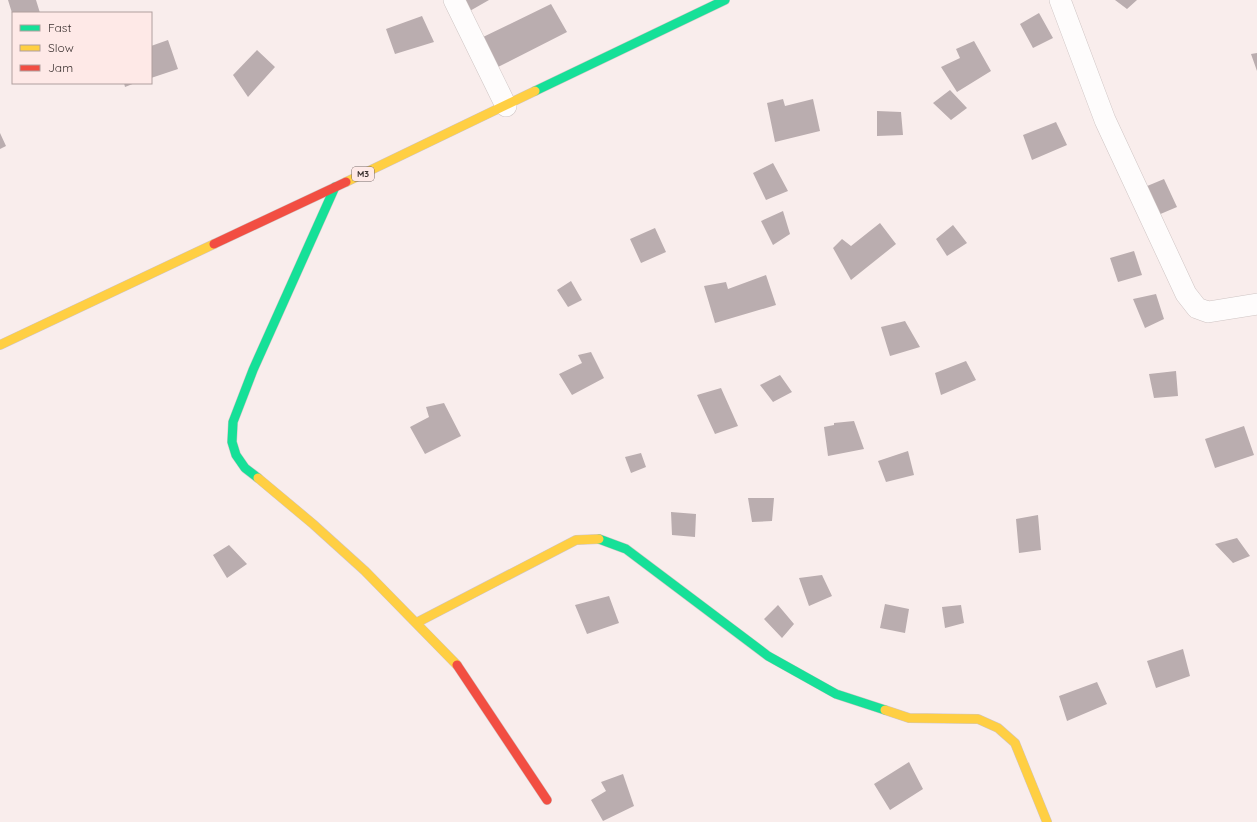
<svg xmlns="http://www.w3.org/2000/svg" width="1257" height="822" viewBox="0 0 1257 822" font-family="Quicksand,sans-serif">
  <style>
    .building { fill: #baadaf }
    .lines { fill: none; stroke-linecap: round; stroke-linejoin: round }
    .street-casing { stroke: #cfc5c4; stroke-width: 22 }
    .fast-casing { stroke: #cfc5c4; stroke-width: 10 }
    .slow-casing { stroke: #cfc5c4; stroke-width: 10 }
    .jam-casing { stroke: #cfc5c4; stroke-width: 10 }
    .street { stroke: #fefcfc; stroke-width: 21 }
    .fast { stroke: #16e098; stroke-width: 9 }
    .slow { stroke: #ffcf43; stroke-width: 9 }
    .jam { stroke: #f24e42; stroke-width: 9 }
    .labels { text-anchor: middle; stroke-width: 4; stroke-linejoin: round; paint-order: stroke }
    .shield { fill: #fee9e7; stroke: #766867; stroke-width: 1 }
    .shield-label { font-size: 9px; font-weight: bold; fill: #3b3130 }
  </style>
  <rect width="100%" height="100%" fill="#f9edec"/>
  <!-- building -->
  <path class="building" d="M8,0H36L40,13H12Z
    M462,0H489L468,12Z
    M1115,0H1137L1127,9Z
    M551,4L567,32L496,68L481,38Z
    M1039,13L1053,38L1033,48L1020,24Z
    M422,16L434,42L395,54L386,29Z
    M168,40L178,69L151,78V46Z
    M974,41L991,71L957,92L941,67L960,58L956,49Z
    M257,50L275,67L248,97L233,75Z
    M1257,53V71L1251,54Z
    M124,83H135L125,87Z
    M950,90L967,108L951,120L933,103Z
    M783,99L785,106L813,99L820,131L775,142L767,103Z
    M877,111L901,112L903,135L877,136Z
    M1056,122L1067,145L1032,160L1023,135Z
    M0,133L6,146L0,149Z
    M773,163L788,191L766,200L753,173Z
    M1164,179L1177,207L1151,218L1140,189Z
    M783,211L790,234L773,245L761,221Z
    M880,223L896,244L851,280L833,248L842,239L851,246Z
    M953,225L967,243L947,256L936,239Z
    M655,228L666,252L641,263L630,239Z
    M1134,251L1142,275L1118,282L1110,258Z
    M766,275L776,305L715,323L704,286L726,282L728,289Z
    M571,281L582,300L568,307L557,290Z
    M1156,294L1164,319L1145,328L1133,299Z
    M905,321L920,347L890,356L881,327Z
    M591,352L604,378L572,395L559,374L582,363L578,355Z
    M966,361L976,380L941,395L935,373Z
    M1176,371L1178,396L1154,398L1149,374Z
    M780,375L792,392L773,402L760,385Z
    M721,388L738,426L715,434L697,395Z
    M444,403L461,436L425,454L410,427L429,417L426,407Z
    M854,421L864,449L828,456L824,427L834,425V423Z
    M1244,426L1254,455L1215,468L1205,439Z
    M908,451L914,475L886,482L878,461Z
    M641,453L646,467L631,473L625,457Z
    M748,498H774L772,521L752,522Z
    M671,512L696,514L695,537L672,535Z
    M1038,515L1041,550L1019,553L1016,519Z
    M1237,538L1250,556L1233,563L1215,544Z
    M229,545L247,564L227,578L213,555Z
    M822,575L832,596L809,606L799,578Z
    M609,596L619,623L587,634L575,605Z
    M885,604L909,609L905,633L880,628Z
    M778,605L794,624L782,638L764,619Z
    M961,605L964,623L945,628L942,607Z
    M1183,649L1190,676L1156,688L1147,661Z
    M1097,682L1107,704L1067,721L1059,696Z
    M909,762L923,789L890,810L874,784Z
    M623,774L634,806L603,821L591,800L606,791L601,782Z"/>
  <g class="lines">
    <!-- street casing -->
    <g class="street-casing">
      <path id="street" d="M454,0L506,106
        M1060,0L1105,120L1186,294L1197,308L1208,312L1257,304"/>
    </g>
    <!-- fast casing -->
    <g class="fast-casing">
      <path id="fast" d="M535,91L725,0
        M258,478L245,468L236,455L232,442L233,422L253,370L335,187
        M599,539L626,549L768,656L836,694L885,710"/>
    </g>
    <!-- slow casing -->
    <g class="slow-casing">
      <path id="slow" d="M346,182L535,91
        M0,345L214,244
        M258,478L313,524L365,571L457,665
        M416,623L576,540L599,539
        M885,710L909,718L978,719L998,728L1015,743L1047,822"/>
    </g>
    <!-- jam casing -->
    <g class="jam-casing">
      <path id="jam" d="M214,244L346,182
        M457,665L547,800"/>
    </g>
    <!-- street -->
    <use href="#street" class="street"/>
    <!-- fast -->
    <use href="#fast" class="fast"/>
    <!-- slow -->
    <use href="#slow" class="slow"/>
    <!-- jam -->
    <use href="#jam" class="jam"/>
  </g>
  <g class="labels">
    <!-- shield labels -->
    <rect class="shield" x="352" y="167" width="22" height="14" rx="3"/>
    <g class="shield-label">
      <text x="363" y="177">M3</text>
    </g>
  </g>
  <!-- legend -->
  <rect x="12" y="12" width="140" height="72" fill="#fee9e7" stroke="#b09f9e"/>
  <rect x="20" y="25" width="20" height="6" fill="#16e098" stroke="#b09f9e"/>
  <text x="48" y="32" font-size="12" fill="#3b3130">Fast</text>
  <rect x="20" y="45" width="20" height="6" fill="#ffcf43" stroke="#b09f9e"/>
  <text x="48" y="52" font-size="12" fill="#3b3130">Slow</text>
  <rect x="20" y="65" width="20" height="6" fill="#f24e42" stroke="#b09f9e"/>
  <text x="48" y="72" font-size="12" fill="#3b3130">Jam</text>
</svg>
